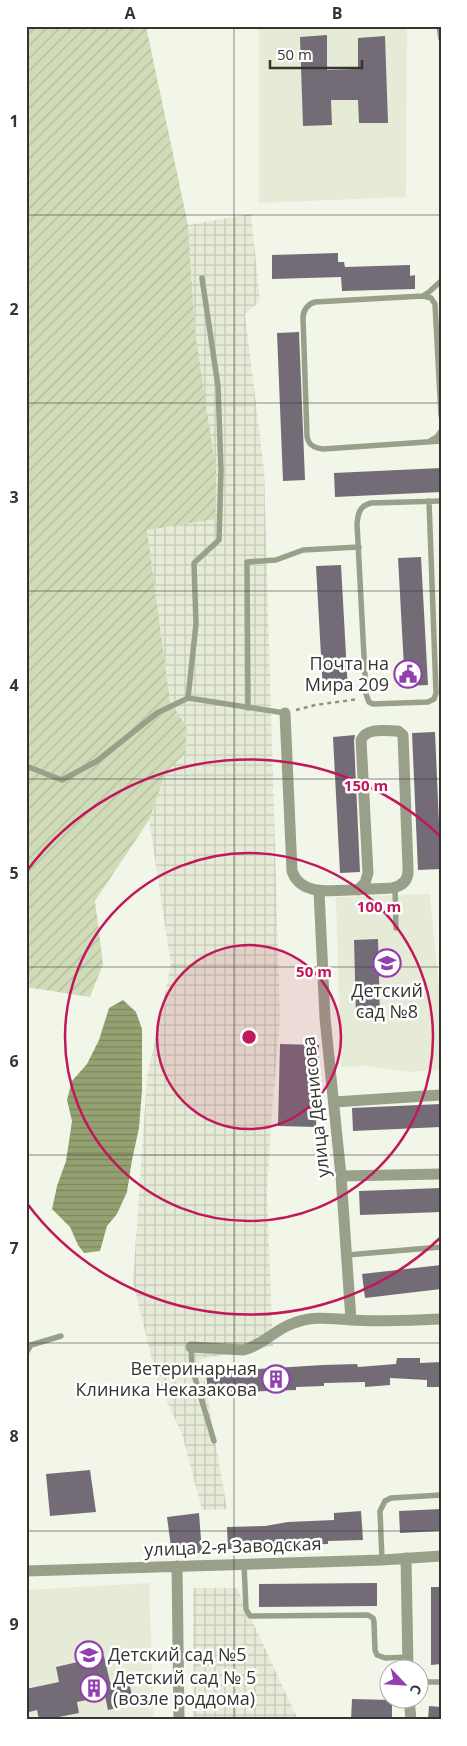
<svg xmlns="http://www.w3.org/2000/svg" width="467" height="1746" viewBox="0 0 467 1746" font-family="'Open Sans',sans-serif">
  <style>
    .built { fill: #e5ebd7 }
    .industrial { fill: url(#industrial-grid) }
    .garden { fill: url(#garden-furrows) }
    .water { fill: url(#water-rules) }
    .building { fill: #736c76 }
    .lines { fill: none; stroke-linecap: round; stroke-linejoin: round }
    .path { stroke: #909289; stroke-width: 2.5; stroke-dasharray: 4 4; stroke-linecap: butt }
    .service { stroke: #99a08a; stroke-width: 5.5 }
    .minor { stroke: #99a08a; stroke-width: 11 }
    .grid { fill: none; stroke: #343530; stroke-width: 1; stroke-opacity: 0.55 }
    .ring { fill: none; stroke: #c2185b; stroke-width: 2.5 }
    .labels { text-anchor: middle; stroke-width: 5; stroke-linejoin: round; paint-order: stroke }
    .poi-label { font-size: 18px; fill: #343530; stroke: #fff; text-anchor: end }
    .street-label { font-size: 18px; fill: #343530; stroke: #fff }
    .centre { fill: #c2185b; stroke: #fff; stroke-width: 2.5 }
    .ring-label { font-size: 15px; text-anchor: middle; font-weight: bold; fill: #c2185b; stroke: #fff; stroke-width: 5; stroke-linejoin: round; paint-order: stroke }
    .neatline { fill: none; stroke: #343530; stroke-width: 2 }
    .grid-label { font-size: 16px; text-anchor: middle; font-weight: bold; fill: #343530 }
  </style>
  <defs>
    <pattern id="industrial-grid" width="8" height="8" patternUnits="userSpaceOnUse" patternTransform="scale(1.25)"><rect width="8" height="8" fill="#e5ebd7"/><path d="M0 4h8M4 0v8" fill="none" stroke="#c5cab9"/></pattern>
    <pattern id="garden-furrows" width="10" height="10" patternUnits="userSpaceOnUse" patternTransform="scale(1.25)"><rect width="10" height="10" fill="#d0dbb8"/><path d="M-1 1l2-2M0 10L10 0M9 11l2-2" fill="none" stroke="#b3bd9e"/></pattern>
    <pattern id="water-rules" width="6" height="5" patternUnits="userSpaceOnUse" patternTransform="scale(1.25)"><rect width="6" height="5" fill="#94a271"/><path d="M0 2.5h6" fill="none" stroke="#7a855d"/></pattern>
  </defs>
  <rect width="100%" height="100%" fill="#f2f6e9"/>
  <!-- built -->
  <path class="built" d="M259,26H407L406,197L259,203Z
    M430,894L441,1010V1069L409,1072L365,1066L341,1067L336,897Z
    M149,1583L154,1720H26V1590Z"/>
  <!-- industrial -->
  <path class="industrial" d="M251,214L260,301L245,314L264,470L280,1020L271,1124L267,1195L273,1346L201,1359L227,1509L202,1510L182,1434L157,1380L133,1282L147,1077L171,965L149,820L166,772L186,752L187,729L170,701L147,530L195,332L188,225Z
    M193,1588H237L298,1720H193Z"/>
  <!-- garden -->
  <path class="garden" d="M26,26H146L188,225L195,332L216,471L215,519L147,530L170,701L187,728L186,752L166,772L149,820L95,901L103,964L90,997L26,987Z"/>
  <!-- water -->
  <path class="water" d="M123,1000L136,1012L142,1029V1090L139,1128L132,1160L127,1192L117,1214L107,1226L100,1251L84,1253L78,1245L70,1227L52,1209L57,1186L66,1161L72,1121L67,1100L72,1081L87,1064L99,1040L109,1008Z"/>
  <!-- building -->
  <path class="building" d="M327,35V70L358,69V38L385,36L388,123H359L358,100H331L332,125L303,126L300,37Z
    M338,253V262H344L345,267L410,265V276L415,275V289L342,291L341,277L272,279V255Z
    M299,332L305,480L283,481L277,333Z
    M441,468V492L335,497L334,473Z
    M421,557L428,685L405,686L398,558Z
    M341,565L348,691L323,692L316,566Z
    M435,732L441,869L418,870L412,733Z
    M355,735L354,740L360,872L340,873L333,737Z
    M378,939L380,1016L356,1017L354,940Z
    M280,1044L319,1045L316,1127L278,1126Z
    M441,1104V1127L353,1131L352,1108Z
    M441,1188V1212L360,1215L359,1191Z
    M441,1265V1289L365,1298L362,1274Z
    M397,1358H420V1363L441,1362V1387H427V1380L390,1378V1385L365,1387V1382L324,1383V1386L296,1387V1390L208,1393L206,1372L323,1365L357,1364L358,1367L396,1364Z
    M90,1470L96,1512L50,1516L46,1474Z
    M441,1509V1531L400,1533L399,1511Z
    M361,1511L363,1540L328,1541V1544L290,1545V1548L270,1549H228L227,1527L265,1526L288,1522L334,1520V1513Z
    M199,1513L202,1553L172,1554L167,1517Z
    M377,1583V1606L259,1607V1584Z
    M431,1587H441V1664L431,1665Z
    M104,1656L110,1682L128,1678L134,1704L108,1710L105,1696L77,1702L79,1713L59,1717L60,1720H39L37,1710L29,1712L26,1689L59,1682L56,1667Z
    M352,1699L392,1700V1720H351Z
    M429,1706L441,1707V1720H428Z"/>
  <g class="lines">
    <!-- path -->
    <path class="path" d="M296,710L315,705L359,699"/>
    <!-- service -->
    <path class="service" d="M439,26L441,39
      M423,296L429,292L441,281
      M441,415L435,304L431,298L423,296L315,302C308,304 303,310 303,318L307,436C308,445 314,448 323,449L441,441
      M430,441L437,437L441,431
      M429,501L436,693L434,699L428,702L373,704L369,702L366,694L357,524C358,514 359,506 371,503L441,501
      M188,698L196,624L194,563L219,540L221,470L218,386L202,278
      M248,708L247,562L276,560L303,550L359,547
      M26,766L62,780L97,761L157,713L188,698L285,713
      M395,888L396,928
      M347,1255L441,1247
      M191,1347L192,1368L214,1441
      M26,1353L31,1345L61,1336
      M382,1560L380,1511L385,1501L391,1498L441,1495
      M244,1564L246,1609L250,1616L368,1615L373,1618L374,1622L375,1650L377,1655L385,1658L408,1657
      M420,1682H441"/>
    <!-- minor -->
    <path class="minor" d="M285,713L292,871C300,895 329,891 350,890C364,889 378,889 392,888C404,886 409,879 408,868L403,735L398,731C386,731 367,727 361,740L368,873L365,883L358,890
      M319,891L325,1018L341,1176L351,1320
      M334,1102L440,1095
      M341,1176L441,1174
      M191,1347L243,1350C262,1346 275,1329 294,1323C315,1315 331,1319 351,1320C381,1322 411,1320 441,1319
      M406,1558L408,1668
      M177,1566L179,1720
      M26,1571L382,1560L441,1556
      M409,1698L411,1720"/>
  </g>
  <!-- grid -->
  <path class="grid" d="M234,26V1720M26,215H441M26,403H441M26,591H441M26,779H441M26,967H441M26,1155H441M26,1343H441M26,1531H441"/>
  <!-- distance rings -->
  <circle cx="249" cy="1037" r="92" fill="#c2185b" fill-opacity=".12"/>
  <g class="ring">
    <circle cx="249" cy="1037" r="92"/>
    <circle cx="249" cy="1037" r="184"/>
    <path d="M440 1238A277 277 0 0 1 26 1202M26 872A277 277 0 0 1 440 836"/>
  </g>
  <!-- icons -->
  <defs>
    <g id="civic-ring" transform="scale(1.4375)"><circle r="9.5" fill="#fff" stroke="#9240af" stroke-width="1.5"/><path d="M-.6-6.5H3V-4.5H.6V-3L4-1V1h2V6H-6V1h2V-1L-.6-3ZM-1.2 2.5V6h2.4V2.5Z" fill="#9240af"/></g>
    <g id="school-ring" transform="scale(1.4375)"><circle r="9.5" fill="#fff" stroke="#9240af" stroke-width="1.5"/><path d="M0-5L7-2L0 1L-7-2ZM-4 1L0 2.5L4 1V4Q0 6-4 4Z" fill="#9240af"/></g>
    <g id="building-ring" transform="scale(1.4375)"><circle r="9.5" fill="#fff" stroke="#9240af" stroke-width="1.5"/><path d="M-4-6H4V6H1V3H-1V6H-4ZM-2.5-4.3h1.7v1.8h-1.7ZM.8-4.3h1.7v1.8H.8ZM-2.5-1h1.7V.8h-1.7ZM.8-1h1.7V.8H.8Z" fill="#9240af"/></g>
  </defs>
  <g fill-rule="evenodd">
    <use href="#civic-ring" x="408" y="674"/>
    <use href="#school-ring" x="387" y="963"/>
    <use href="#building-ring" x="276" y="1379"/>
    <use href="#school-ring" x="89" y="1655"/>
    <use href="#building-ring" x="94" y="1688"/>
  </g>
  <g class="labels">
    <!-- poi labels -->
    <g class="poi-label">
      <text x="389" y="670">Почта на<tspan x="389" dy="21">Мира 209</tspan></text>
      <text x="387" y="997" text-anchor="middle">Детский<tspan x="387" dy="21">сад №8</tspan></text>
      <text x="257" y="1375">Ветеринарная<tspan x="257" dy="21">Клиника Неказакова</tspan></text>
      <text x="108" y="1661" text-anchor="start">Детский сад №5</text>
      <text x="113" y="1684" text-anchor="start">Детский сад № 5<tspan x="113" dy="21">(возле роддома)</tspan></text>
    </g>
    <!-- street labels -->
    <g class="street-label">
      <text transform="translate(316 1107) rotate(-96)" y="6">улица Денисова</text>
      <text transform="translate(233 1547) rotate(-2)" y="6">улица 2-я Заводская</text>
    </g>
  </g>
  <circle cx="249" cy="1037" r="8" class="centre"/>
  <g class="ring-label">
    <text x="366" y="791">150 m</text>
    <text x="379" y="912">100 m</text>
    <text x="314" y="977">50 m</text>
  </g>
  <!-- border -->
  <rect width="467" height="1746" fill="none" stroke="#ffffff" stroke-width="55"/>
  <!-- north arrow -->
  <g transform="translate(404 1684) rotate(115)"><circle r="24" fill="#ffffff" stroke="#aeaeac"/>
  <path d="M0-4L9 19L0 12L-9 19Z" fill="#9240af"/>
  <text y="-8" font-size="14" font-weight="bold" text-anchor="middle" fill="#343530">С</text>
  </g>
  <!-- scale -->
  <path d="M270 60v8h92v-8" fill="none" stroke="#343530" stroke-width="2.5"/>
  <text x="277" y="60" font-size="15" fill="#343530" stroke="#ffffff" stroke-width="4" paint-order="stroke">50 m</text>
  <rect x="28" y="28" width="412" height="1690" class="neatline"/>
  <g class="grid-label">
    <text x="130" y="19">A</text>
    <text x="337" y="19">B</text>
    <text x="14" y="127">1</text>
    <text x="14" y="315">2</text>
    <text x="14" y="503">3</text>
    <text x="14" y="691">4</text>
    <text x="14" y="879">5</text>
    <text x="14" y="1067">6</text>
    <text x="14" y="1254">7</text>
    <text x="14" y="1442">8</text>
    <text x="14" y="1630">9</text>
  </g>
</svg>
